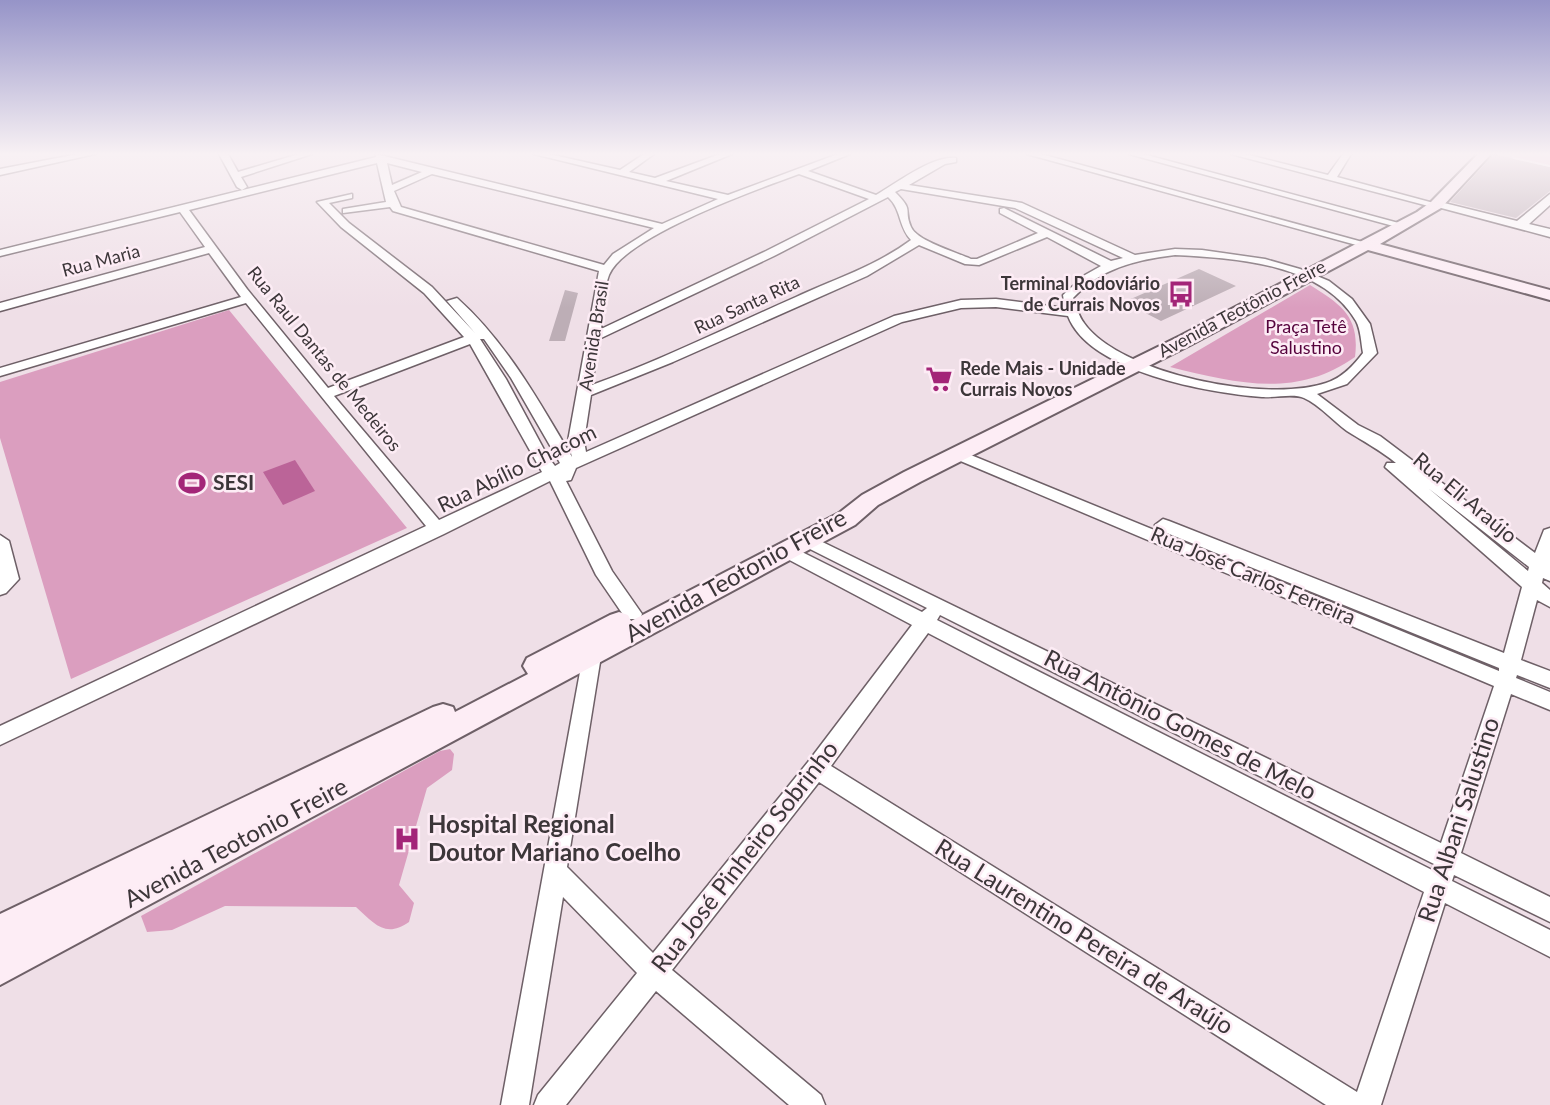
<svg xmlns="http://www.w3.org/2000/svg" width="1550" height="1105" viewBox="0 0 1550 1105" font-family="Lato,sans-serif">
  <style>
    .green { fill: #db9ebf }
    .water { fill: #bb6498 }
    .building { fill: #bdaeb6 }
    .lines { fill: none; stroke-linecap: round; stroke-linejoin: round }
    .minor-casing { stroke: #6e6067; stroke-width: 3 }
    .tertiary-casing { stroke: #6e6067; stroke-width: 3 }
    .secondary-casing { stroke: #6e6067; stroke-width: 4 }
    .trunk-casing { stroke: #fff; stroke-width: 4 }
    .minor { fill: #fff; fill-rule: evenodd }
    .tertiary { fill: #fff; fill-rule: evenodd }
    .secondary { fill: #fdedf5; fill-rule: evenodd }
    .trunk { fill: #f8cfe4; fill-rule: evenodd }
    .labels { text-anchor: middle; stroke-width: 5; stroke-linejoin: round; paint-order: stroke }
    .far-street-label { font-size: 18px; fill: #3c3639; stroke: #fdecf5 }
    .far-poi-label { font-size: 18px; font-weight: bold; fill: #3c3639; stroke: #fdecf5; text-anchor: end }
    .far-park-label { font-size: 18px; fill: #56033d; stroke: #fdecf5 }
    .street-label { font-size: 21px; fill: #3c3639; stroke: #fdecf5 }
    .poi-label { font-size: 21px; font-weight: bold; fill: #3c3639; stroke: #fdecf5; text-anchor: start }
    .near-street-label { font-size: 24px; fill: #3c3639; stroke: #fdecf5 }
    .near-poi-label { font-size: 24px; font-weight: bold; fill: #3c3639; stroke: #fdecf5; text-anchor: start }
  </style>
  <rect width="100%" height="100%" fill="#efdfe7"/>
  <!-- green -->
  <path class="green" d="M1310,285C1342,305 1360,317 1355,357C1296,399 1236,383 1170,367Z
    M229,310L407,528L71,679L0,438V382Z
    M450,749L454,754L452,770L427,788L399,885L414,903L409,922C385,939 374,923 356,907L225,906L172,930L147,932L141,916L440,751Z"/>
  <!-- water -->
  <path class="water" d="M295,460L315,491L283,505L263,472Z"/>
  <!-- building -->
  <path class="building" d="M1494,154L1550,167V191L1516,218L1450,202Z
    M1199,269L1236,286L1161,321L1124,302Z
    M565,290L578,293L565,341H549Z"/>
  <g class="lines">
    <!-- minor casing -->
    <g class="minor-casing">
      <path id="minor" d="M78,154H95L0,175V169Z
        M219,154H228L238,172L299,154H312L241,177L247,187L242,190L237,187Z
        M376,154L662,224L718,199L534,154H549L620,170L644,154H654L629,172L655,178L720,154H732L666,181L728,195L838,154H850L808,171L876,195C897,183 933,155 956,158V162L945,164L909,185L1022,203L1135,255L1175,249L1202,250L1265,259L1300,269L1329,281L1352,299L1370,324L1377,353L1347,384L1317,394L1358,425L1380,436L1535,553L1544,530L1550,528V581L1543,578L1542,583L1550,590V607L1537,600L1521,660L1550,671V688L1517,675L1516,678L1550,692V710L1511,694L1461,853L1550,897V922L1454,875L1452,881L1550,930V957L1445,903L1381,1105H1326L819,782L672,970L821,1095L825,1105H789L656,991L566,1105H534L538,1095L637,973L563,897L529,1105H501L584,650L591,648L598,650L601,656L567,867L653,953L808,762L912,625L780,555L777,551L780,547H792L922,612L927,608L800,544L797,540L806,534L1441,843L1494,686L951,457L948,454L951,451H961L1499,671V668L1157,529L1155,525L1163,519L1169,521L1504,653L1522,587L1385,467L1387,463H1396C1380,450 1363,441 1347,431C1333,421 1320,405 1304,398C1294,393 1274,398 1262,397C1209,393 1089,372 1068,316L996,307L961,308L902,322L576,468L571,480L566,481L612,571L642,614L640,619H626L596,575L550,481L444,534L0,745V726L426,526L246,303L0,376V368L241,297L209,253L0,311V303L205,247L180,212L0,256V250L376,157ZM377,163L386,202L343,209V213L390,207L393,211L599,271L568,441L572,457C538,400 507,343 457,298L447,301L475,333L432,287L349,223L329,203L352,198V194L317,202L341,227L424,293L464,337L328,388L247,289L189,210ZM387,163L422,172L392,185ZM432,174L654,228L613,254L604,265L401,207L394,191ZM799,174L869,199L766,251L601,329C603,312 603,290 609,275C625,236 758,189 799,174ZM901,189L1015,208L1123,258L1111,261L1004,208L1000,209V213L1038,233L977,259H971C956,252 917,241 911,227C903,208 915,212 895,192ZM888,197C902,210 898,226 911,240C876,266 835,279 796,297C728,327 662,360 592,385L599,339L774,256ZM1047,237L1101,266L1085,275L1063,295L1065,308L996,299L961,300L894,316L586,452L584,441L591,395L673,362L867,276L919,245L965,264L979,265ZM1175,255C1235,258 1322,263 1356,321C1361,330 1361,343 1363,353C1354,365 1342,378 1326,383C1268,403 1121,375 1084,323C1079,317 1076,306 1073,298C1101,268 1135,260 1175,255ZM480,339H484L511,378L560,463L555,466L548,457L506,379ZM470,344L542,472L439,520L334,396ZM1428,488L1529,567L1528,571ZM940,615L1434,864L1432,870L937,620ZM928,633L1424,892L1357,1092L831,766Z
        M1027,154H1041L1370,244L1360,246Z
        M1129,154H1143L1406,225L1397,227Z
        M1231,154H1245L1328,175L1343,154H1351L1337,177L1441,205L1436,208Z
        M0,535L9,541L19,579L6,593L0,595Z"/>
    </g>
    <!-- tertiary casing -->
    <g class="tertiary-casing">
      <path id="tertiary" d="M1550,194V205L1529,224L1550,229V237L1430,205L1436,201L1517,221Z"/>
    </g>
    <!-- secondary casing -->
    <g class="secondary-casing">
      <path id="secondary" d="M1478,154H1491L1441,208L1380,244L1550,290V300L1368,250L1192,344L920,482L878,505L855,525L0,985V914L433,707L443,704L453,707L455,712L528,674L523,666L527,658L610,615L619,612L628,615L631,621L839,513L862,495L904,472L1180,336L1417,212L1431,202Z"/>
    </g>
    <!-- trunk casing -->
    <g class="trunk-casing">
      <path id="trunk" d="M1512,154L1550,155V165L1514,157Z"/>
    </g>
    <!-- minor -->
    <use href="#minor" class="minor"/>
    <!-- tertiary -->
    <use href="#tertiary" class="tertiary"/>
    <!-- secondary -->
    <use href="#secondary" class="secondary"/>
    <!-- trunk -->
    <use href="#trunk" class="trunk"/>
  </g>
  <!-- sky -->
  <linearGradient id="sky" x2="0" y2="1"><stop stop-color="#9694c8"/><stop offset="0.5" stop-color="#f8f1f4"/><stop offset="1" stop-color="#f8f1f4" stop-opacity="0"/></linearGradient>
  <rect width="1550" height="308" fill="url(#sky)"/>
  <!-- icons -->
  <defs>
    <g id="bus-bare" transform="scale(2.1)"><path d="M-5-6H5V4H4V6H2V4H-2V6H-4V4H-5ZM-3.5-4V0h7V-4ZM-3.5 1.2v1.5H-2V1.2ZM2 1.2v1.5H3.5V1.2Z" fill="#a32578" stroke="#fdecf5" stroke-width="2.5" paint-order="stroke"/></g>
    <g id="supermarket-bare" transform="scale(2.1)"><path d="M-6-5.5h2.5l.6 2H6L4.5 2H-2.5L-4.4-4H-6ZM-1.5 3.2a1.3 1.3 0 1 0 .1 0ZM3 3.2a1.3 1.3 0 1 0 .1 0Z" fill="#a32578" stroke="#fdecf5" stroke-width="2.5" paint-order="stroke"/></g>
    <g id="stadium-bare" transform="scale(2.1)"><path d="M0-5a6.5 5 0 1 0 0 10a6.5 5 0 1 0 0-10ZM-3.5-1.8h7v3.6h-7Z" fill="#a32578" stroke="#fdecf5" stroke-width="2.5" paint-order="stroke"/></g>
    <g id="hospital-bare" transform="scale(2.1)"><path d="M-5-5h3v3.5h4V-5h3V5h-3V1.5h-4V5h-3Z" fill="#a32578" stroke="#fdecf5" stroke-width="2.5" paint-order="stroke"/></g>
  </defs>
  <g fill-rule="evenodd">
    <use href="#bus-bare" x="1181" y="294"/>
    <use href="#supermarket-bare" x="939" y="379"/>
    <use href="#stadium-bare" x="192" y="483"/>
    <use href="#hospital-bare" x="407" y="839"/>
  </g>
  <g class="labels">
    <!-- far-street labels -->
    <g class="far-street-label">
      <text transform="translate(101 261) rotate(-15)" y="6">Rua Maria</text>
      <text transform="translate(747 305) rotate(-25)" y="6">Rua Santa Rita</text>
      <text transform="translate(1242 309) rotate(-28)" y="6">Avenida Teotônio Freire</text>
      <text transform="translate(594 336) rotate(-81)" y="6">Avenida Brasil</text>
      <text transform="translate(324 359) rotate(51)" y="6">Rua Raul Dantas de Medeiros</text>
    </g>
    <!-- far-poi labels -->
    <g class="far-poi-label">
      <text x="1160" y="290">Terminal Rodoviário<tspan x="1160" dy="21">de Currais Novos</tspan></text>
      <text x="960" y="375" text-anchor="start">Rede Mais - Unidade<tspan x="960" dy="21">Currais Novos</tspan></text>
    </g>
    <!-- far-park labels -->
    <g class="far-park-label">
      <text x="1306" y="333">Praça Tetê<tspan x="1306" dy="21">Salustino</tspan></text>
    </g>
    <!-- street labels -->
    <g class="street-label">
      <text transform="translate(517 469) rotate(-26)" y="7">Rua Abílio Chacom</text>
      <text transform="translate(1465 498) rotate(40)" y="7">Rua Eli Araújo</text>
      <text transform="translate(1253 576) rotate(23)" y="7">Rua José Carlos Ferreira</text>
    </g>
    <!-- poi labels -->
    <g class="poi-label">
      <text x="213" y="490">SESI</text>
    </g>
    <!-- near-street labels -->
    <g class="near-street-label">
      <text transform="translate(736 576) rotate(-29)" y="8">Avenida Teotonio Freire</text>
      <text transform="translate(1180 725) rotate(27)" y="8">Rua Antônio Gomes de Melo</text>
      <text transform="translate(1459 820) rotate(-72)" y="8">Rua Albani Salustino</text>
      <text transform="translate(236 843) rotate(-28)" y="8">Avenida Teotonio Freire</text>
      <text transform="translate(745 857) rotate(-52)" y="8">Rua José Pinheiro Sobrinho</text>
      <text transform="translate(1084 937) rotate(32)" y="8">Rua Laurentino Pereira de Araújo</text>
    </g>
    <!-- near-poi labels -->
    <g class="near-poi-label">
      <text x="428" y="833">Hospital Regional<tspan x="428" dy="28">Doutor Mariano Coelho</tspan></text>
    </g>
  </g>
</svg>
